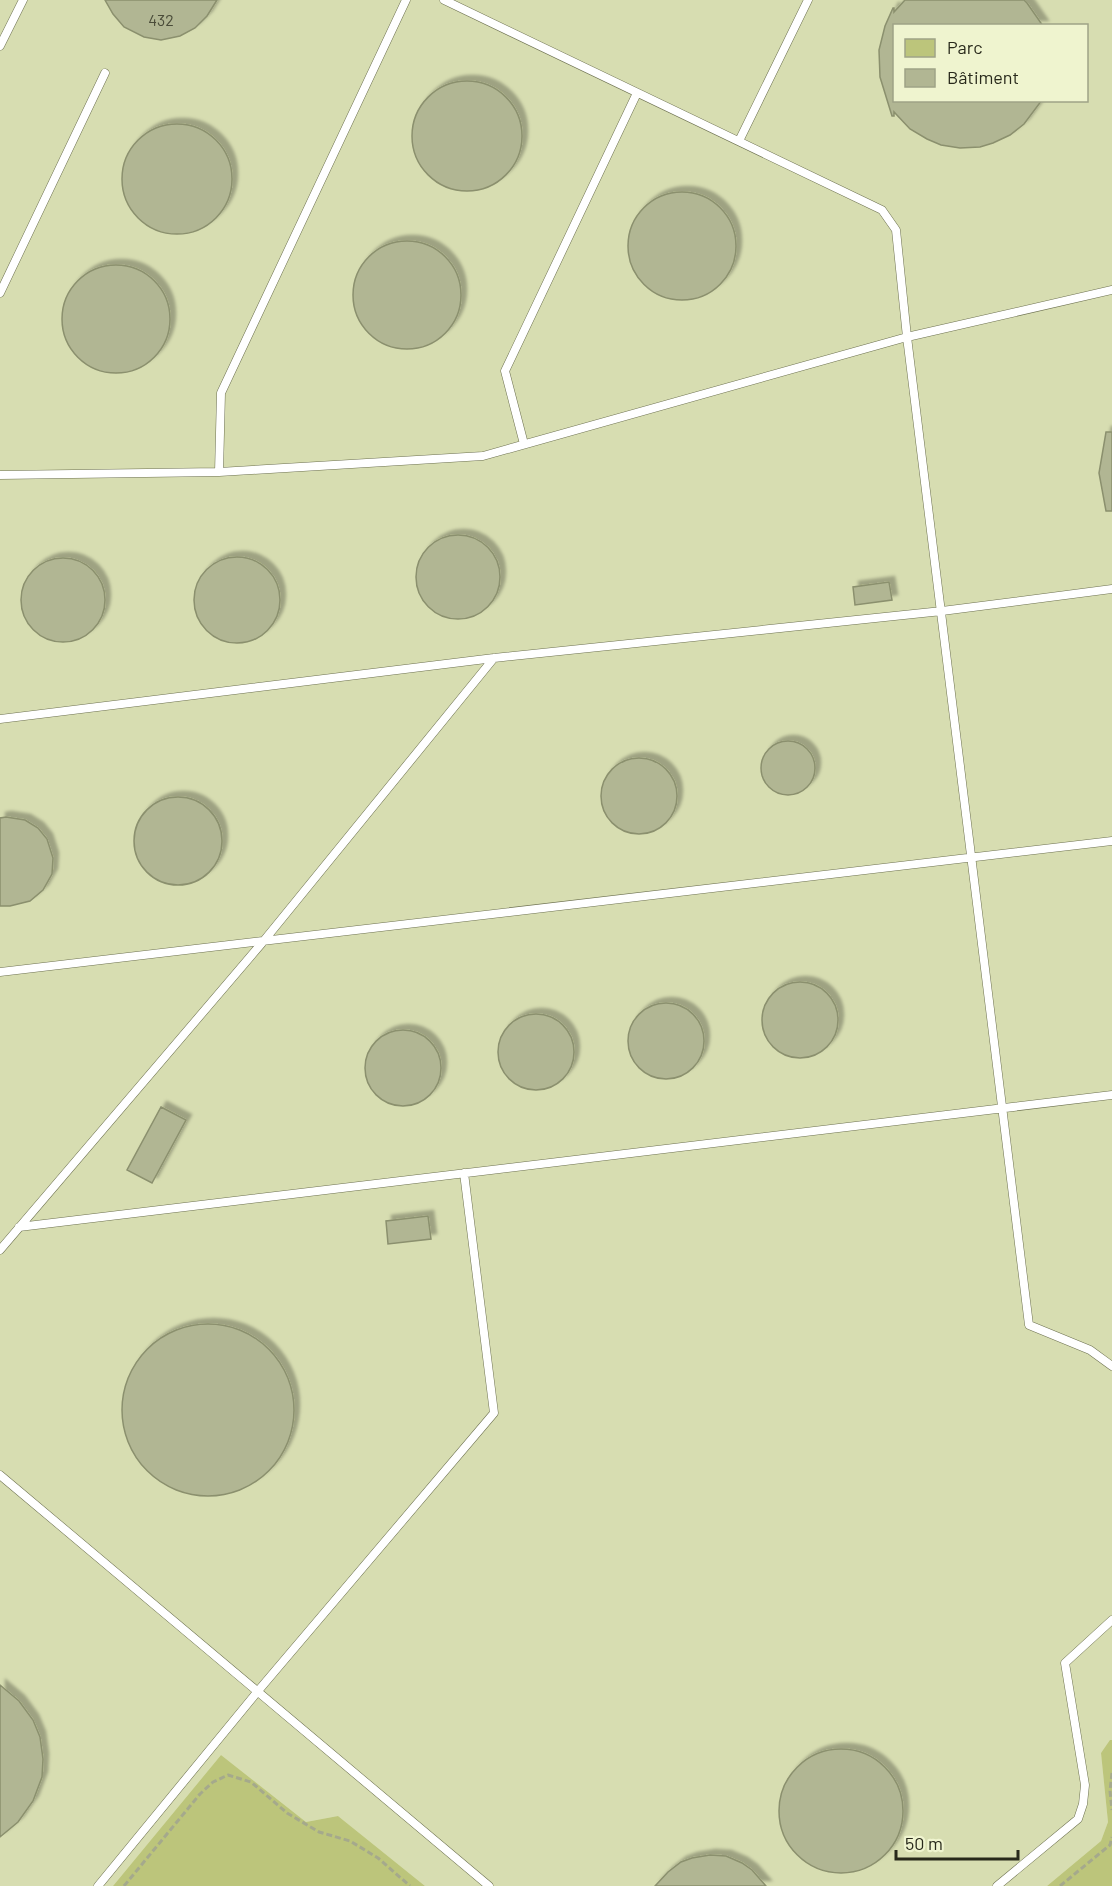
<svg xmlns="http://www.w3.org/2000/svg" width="1112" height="1886" viewBox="0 0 1112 1886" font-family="Barlow,sans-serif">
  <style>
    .built { fill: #d7ddb1; fill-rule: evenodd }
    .green { fill: #bcc57b }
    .building { fill: #b1b693; stroke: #8b906e; stroke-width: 1.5; filter: url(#shadow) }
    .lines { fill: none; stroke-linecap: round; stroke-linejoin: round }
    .service-casing { stroke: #6d7150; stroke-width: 9 }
    .path { stroke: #a5a98c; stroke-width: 3; stroke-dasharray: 6 3; stroke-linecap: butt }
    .service { stroke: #fff; stroke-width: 8 }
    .labels { text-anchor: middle; stroke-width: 4.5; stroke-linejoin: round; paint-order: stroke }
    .number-label { font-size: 16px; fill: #4a4c39 }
  </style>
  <defs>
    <filter id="shadow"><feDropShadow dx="5.5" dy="-5.5" stdDeviation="1.5" flood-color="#0004"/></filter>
  </defs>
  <rect width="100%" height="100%" fill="#e1e7c2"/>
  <!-- built -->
  <path class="built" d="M0,0H1112V1740L1101,1753L1108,1822L1101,1841L1047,1886H425L338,1816L306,1822L221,1755L113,1886H0ZM894,26H1086V100H894Z"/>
  <!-- green -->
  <path class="green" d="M1110,1740H1112V1886H1047L1101,1841L1108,1822L1101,1753Z
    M221,1755L306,1822L338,1816L425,1886H113Z"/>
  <!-- building -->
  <path class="building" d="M105,0H217L207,16L195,28L180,36L161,40L144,37L124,27L113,14Z
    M905,0H1024L1027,3L1043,26H894V100H1042L1024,124L1010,135L993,143L980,147L960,148L941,145L927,139L910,129L894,112V116H892L880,77L879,50L885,26L893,8H894V12Z
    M412 136a55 55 0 1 1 110 0a55 55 0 1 1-110 0Z
    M122 179a55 55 0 1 1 110 0a55 55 0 1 1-110 0Z
    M628 246a54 54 0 1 1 108 0a54 54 0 1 1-108 0Z
    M353 295a54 54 0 1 1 108 0a54 54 0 1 1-108 0Z
    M62 319a54 54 0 1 1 108 0a54 54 0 1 1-108 0Z
    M1106,432H1112V511H1106L1099,473Z
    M416 577a42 42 0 1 1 84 0a42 42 0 1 1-84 0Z
    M194 600a43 43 0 1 1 86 0a43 43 0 1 1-86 0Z
    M21 600a42 42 0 1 1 84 0a42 42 0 1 1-84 0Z
    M889,582L892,600L855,605L853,587Z
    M761 768a27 27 0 1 1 54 0a27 27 0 1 1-54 0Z
    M601 796a38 38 0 1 1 76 0a38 38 0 1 1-76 0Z
    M134 841a44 44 0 1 1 88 0a44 44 0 1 1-88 0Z
    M6,817L25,820L38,828L47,839L53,858L52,874L43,890L30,901L10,906H0V818Z
    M762 1020a38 38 0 1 1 76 0a38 38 0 1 1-76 0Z
    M628 1041a38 38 0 1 1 76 0a38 38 0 1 1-76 0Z
    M498 1052a38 38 0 1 1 76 0a38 38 0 1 1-76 0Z
    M365 1068a38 38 0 1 1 76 0a38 38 0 1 1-76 0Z
    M161,1107L186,1120L152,1183L127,1170Z
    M428,1216L431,1239L388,1244L386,1221Z
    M122 1410a86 86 0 1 1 172 0a86 86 0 1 1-172 0Z
    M0,1685L19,1701L33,1720L40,1737L43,1759L42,1777L33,1801L18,1822L0,1837Z
    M779 1811a62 62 0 1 1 124 0a62 62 0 1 1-124 0Z
    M710,1855L726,1856L742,1863L752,1870L766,1886H655L668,1872L681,1862L692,1858Z"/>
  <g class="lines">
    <!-- service casing -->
    <g class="service-casing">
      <path id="service" d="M444,0L882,210L896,230L907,337L1029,1325L1090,1350L1112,1366
        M0,46L23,0
        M739,141L808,0
        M0,293L105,73
        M524,444L505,371L637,93
        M219,472L221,393L406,0
        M0,475L219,472L483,456L907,337L1112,290
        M0,719L494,658L942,611L1112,589
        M0,972L1112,841
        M19,1227L1112,1095
        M0,1250L262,943L494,658
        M0,1475L489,1886
        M98,1886L258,1691L494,1413L464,1173
        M997,1886L1078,1819L1083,1804L1085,1785L1065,1663L1112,1620"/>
    </g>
    <!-- path -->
    <path class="path" d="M1112,1773L1110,1791L1112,1810
      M124,1886L200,1794L213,1782L228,1775L251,1782L287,1813L319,1832L350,1841L378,1858L410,1886
      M1060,1886L1110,1845L1112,1837"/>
    <!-- service -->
    <use href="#service" class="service"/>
  </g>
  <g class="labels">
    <!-- number labels -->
    <g class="number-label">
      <text x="161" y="26">432</text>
    </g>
  </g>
  <!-- legend -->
  <rect x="893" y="24" width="195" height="78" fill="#eff4cf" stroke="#9fa387" stroke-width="1.5"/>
  <rect x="905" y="39" width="30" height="18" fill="#bcc57b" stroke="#9fa387" stroke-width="1.5"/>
  <text x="947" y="54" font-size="18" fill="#28291b">Parc</text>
  <rect x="905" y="69" width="30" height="18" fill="#b1b693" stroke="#9fa387" stroke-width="1.5"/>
  <text x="947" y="84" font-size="18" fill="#28291b">Bâtiment</text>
  <!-- scale -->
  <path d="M896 1850v9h122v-9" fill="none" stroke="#28291b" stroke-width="3"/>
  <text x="905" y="1850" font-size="18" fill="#28291b" stroke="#eff4cf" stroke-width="4.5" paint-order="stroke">50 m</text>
</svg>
